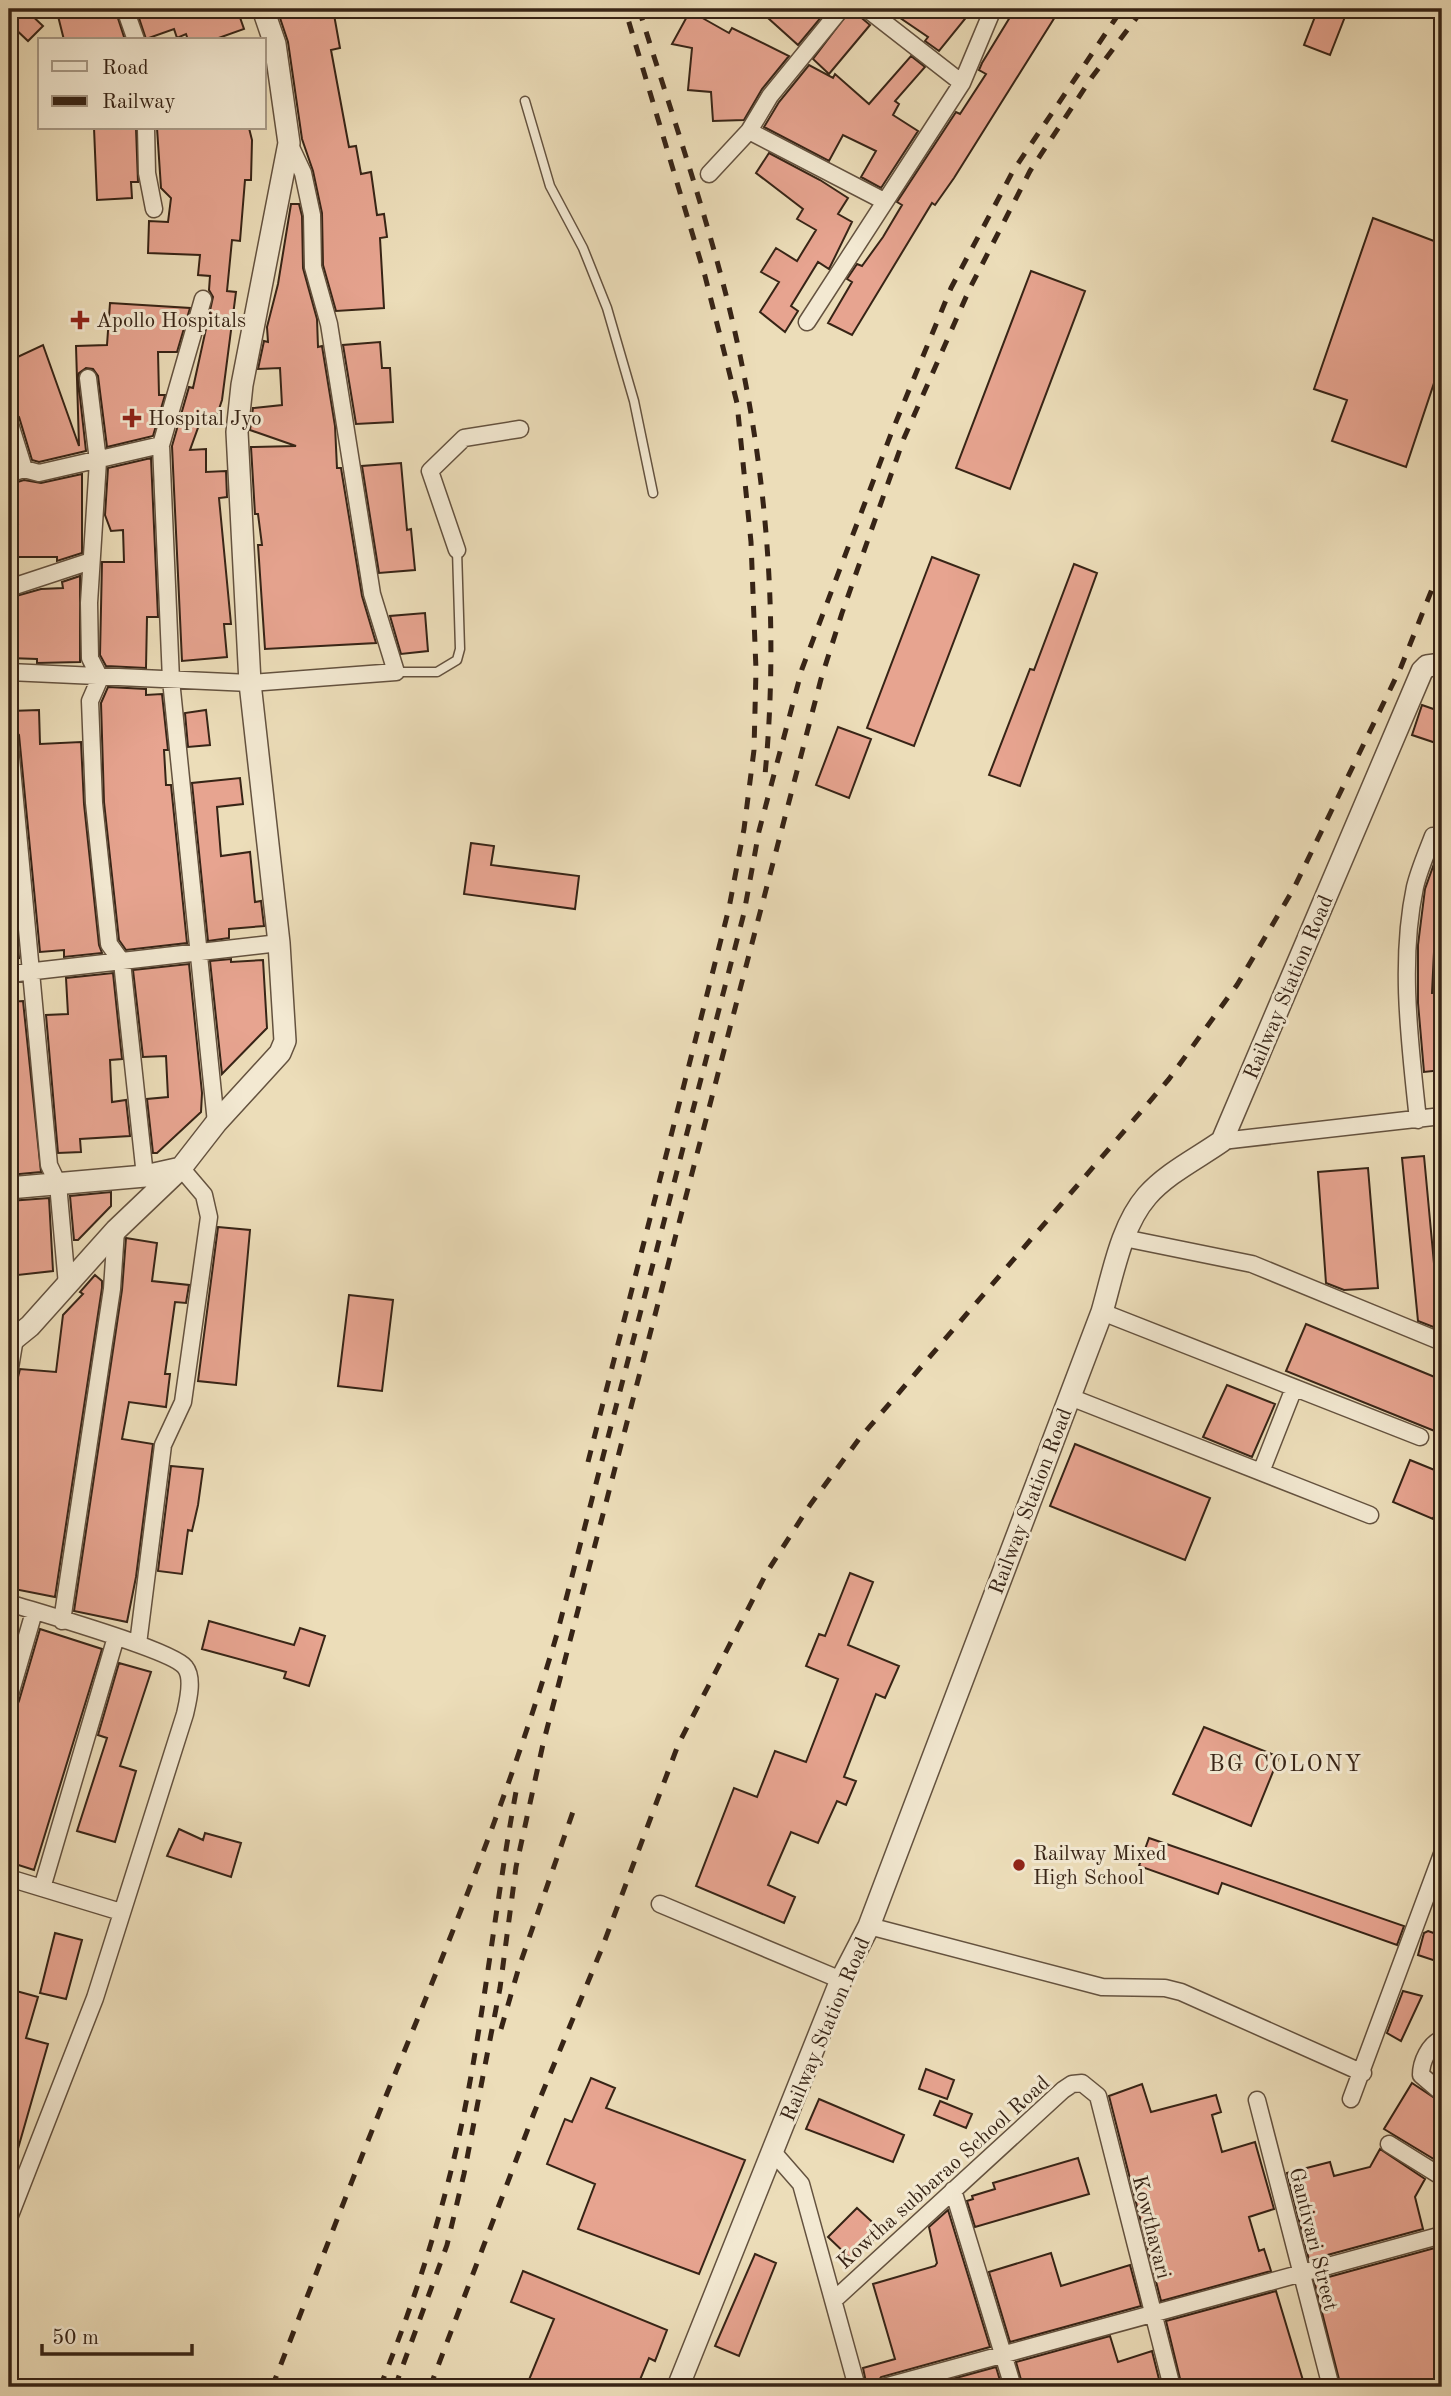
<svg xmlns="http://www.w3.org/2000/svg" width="1451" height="2396" viewBox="0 0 1451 2396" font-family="'Old Standard TT',serif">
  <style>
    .building { fill: #e7a490; stroke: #372416; stroke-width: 2 }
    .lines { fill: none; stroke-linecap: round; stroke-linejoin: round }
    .service-casing { stroke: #64523f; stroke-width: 11 }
    .minor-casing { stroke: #64523f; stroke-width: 19 }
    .tertiary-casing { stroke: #64523f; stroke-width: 24 }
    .service { stroke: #f3e9d2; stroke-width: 8 }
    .minor { stroke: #f3e9d2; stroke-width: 16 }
    .tertiary { stroke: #f3e9d2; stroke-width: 21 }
    .rail { stroke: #372416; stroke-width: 5; stroke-dasharray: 12 12; stroke-linecap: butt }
    .poi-dot { fill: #8f2418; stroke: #f3e9d2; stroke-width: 2.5 }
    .labels { text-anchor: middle; stroke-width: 6; stroke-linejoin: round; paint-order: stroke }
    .poi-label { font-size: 21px; fill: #372416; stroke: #f3e9d2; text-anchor: start }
    .street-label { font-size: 21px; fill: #372416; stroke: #f3e9d2 }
    .neighbourhood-label { font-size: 23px; letter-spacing: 2px; fill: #372416; stroke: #f3e9d2 }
  </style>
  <rect width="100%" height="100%" fill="#ecddb9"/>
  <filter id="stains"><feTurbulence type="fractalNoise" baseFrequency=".00286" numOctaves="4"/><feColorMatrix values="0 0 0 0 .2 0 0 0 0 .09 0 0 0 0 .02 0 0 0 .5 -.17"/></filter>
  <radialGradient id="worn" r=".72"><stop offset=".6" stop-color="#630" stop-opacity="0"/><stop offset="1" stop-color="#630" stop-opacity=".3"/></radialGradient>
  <!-- building -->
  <path class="building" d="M9,9H25L43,26L28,41L9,23Z
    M86,9H115L125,40H64L58,16Z
    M136,9H237L244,29L213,40H188L186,34L177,38L174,29L146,39Z
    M277,9H333L340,48L331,50L349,147L356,146L361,174L371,172L377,215L384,214L387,237L380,238L384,308L336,311L323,265L322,213L313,171L302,139L288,42Z
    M758,9H828L798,45Z
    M851,9L870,25L829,74L813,59Z
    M887,9H973L939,51L925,41L928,37Z
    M1015,9H1060L954,178L935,205L932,203L852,335L828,323L852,282L847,279L857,264L862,266L883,237L902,205L897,202L956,112L960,114L986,74L979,70L982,63Z
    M1318,9H1348L1330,55L1304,45Z
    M690,11L729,33L732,28L789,56L762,89L744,120L713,121L711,92L688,90L692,48L672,44Z
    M911,56L925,67L895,101L899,104L893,115L918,131L881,188L861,177L876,151L843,135L829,161L764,127L779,102L809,65L833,78L835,74L869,104Z
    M94,128H136L138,182H131L132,198L97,200Z
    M157,128H249L252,140L251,180H245L240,241L232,240L227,291L236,292L222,400L216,418L203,414L190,450L206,449V472L226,471L227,497L219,498L231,624H224L227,657L182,661L172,446L189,387L193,388L213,297L209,290L210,276L198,275L200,255L148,253L149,221L168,222L171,198L161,188Z
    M769,153L820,180L848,198L838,214L852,222L829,269L818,262L791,306L798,311L785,332L760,312L779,282L761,272L776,248L797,261L816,230L797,219L803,209L756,173Z
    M291,204H299L302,216L303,268L317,319L318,347L322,346L335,426L337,468H341L362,596L376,643L265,649L258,545H262L258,514H255L251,447L296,446L250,430L253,408L282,405L280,368L258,369L264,341L268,342L267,327L278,284Z
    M1373,218L1442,244V359L1406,467L1332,441L1347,400L1314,389Z
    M1031,271L1085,291L1010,489L956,468Z
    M110,303L190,308L177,352H158L159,395H165L153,436L107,447L98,376L93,369L86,368L79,373L78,379L86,451L39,462L32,460L19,417L9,411V361L43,345L79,446L76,346L107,345Z
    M380,342L382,368H390L393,422L356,424L343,345Z
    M151,458L158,617H147L146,668L106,666L100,655L102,562H124L123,530L111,531L105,515L108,468Z
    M401,463L407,530L411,529L415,570L379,573L362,466Z
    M82,474V553L57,561V557H14V524H18L14,483L24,480L41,483Z
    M932,557L979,575L914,746L867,728Z
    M1074,564L1097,573L1020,786L989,775L1030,669L1034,670Z
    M80,576V662L37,663V659L9,658V598L41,589L63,588L62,582Z
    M425,613L428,651L401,654L390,616Z
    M108,687L146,689V695L162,694L168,750H164L166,785H171L187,943L126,950L119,940L104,802L101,703Z
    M1422,705L1442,712V745L1412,735Z
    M39,710L40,744L81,742L84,804L99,945L102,953L64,957V950L40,952L19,735L11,726L10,711Z
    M206,710L210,745L188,747L185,713Z
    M838,727L871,739L849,798L816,785Z
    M240,778L243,804L217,807L221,856L250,852L255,902L261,901L264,926L229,929V938L208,941L192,783Z
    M471,843L494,846L491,865L579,876L575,909L464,894Z
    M9,846L19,958L10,959L9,943Z
    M1440,847L1442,900L1439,899L1435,932L1442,933V952H1434L1432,993H1439L1442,1070L1424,1072L1418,1003V945L1425,889Z
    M231,959V962L263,960L267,1028L222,1074L210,961Z
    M189,964L202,1093L201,1112L157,1153H153L147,1099L168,1097L166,1056L143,1057L133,970Z
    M113,973L122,1059L110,1060L112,1102L126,1100L130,1136L80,1139L81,1152L58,1153L46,1015L68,1014L66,978Z
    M23,1001L41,1172L9,1175V1002Z
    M1424,1156L1440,1328H1436L1418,1321L1402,1158Z
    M1368,1168L1378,1288L1344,1290L1326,1283L1318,1172Z
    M111,1192V1206L78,1240H74L70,1196Z
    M49,1198L53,1271L9,1276V1201Z
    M218,1227L250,1230L236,1385L198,1381Z
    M126,1238L157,1243L152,1281L189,1285L186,1303L175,1302L165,1374H170L166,1407L129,1402L122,1439L153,1444L136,1577L127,1622L74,1611L122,1290Z
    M95,1275L102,1281V1288L55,1597L9,1588V1437L15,1411L17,1381L20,1369L56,1372L63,1315L83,1294L80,1292Z
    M349,1295L393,1300L382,1391L338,1386Z
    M1306,1324L1442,1380V1434L1286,1371Z
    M1227,1385L1275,1404L1252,1457L1203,1437Z
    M1075,1444L1210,1498L1185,1560L1050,1506Z
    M1410,1460L1442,1473V1497L1433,1519L1393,1502Z
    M171,1466L203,1469L198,1505L192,1531L188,1530L182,1574L158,1571Z
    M850,1573L873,1582L848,1645L899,1666L885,1698L876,1694L844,1777L856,1781L846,1805L837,1801L818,1843L791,1832L768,1885L795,1897L784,1923L696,1886L734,1788L757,1797L775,1751L806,1762L838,1679L806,1666L819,1634L825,1636Z
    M209,1621L294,1645L300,1628L325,1636L309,1686L284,1678L286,1672L202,1649Z
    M40,1629L102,1649L34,1870L9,1862V1724L19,1701Z
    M119,1663L151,1672L120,1766L136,1771L115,1842L77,1831L107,1738L98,1735Z
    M1204,1727L1279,1757L1251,1826L1173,1794Z
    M179,1829L203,1840L205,1833L241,1843L231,1877L167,1856Z
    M1149,1838L1404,1926L1397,1945L1222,1883L1218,1894L1139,1866Z
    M1428,1931L1442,1936L1439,1962L1418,1955L1424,1933Z
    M55,1933L82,1940L66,1999L40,1993Z
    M9,1989L38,1997L26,2038L48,2044L13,2166L9,2165V2076L14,2058L9,2056Z
    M1403,1991L1422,1996L1401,2041L1387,2033Z
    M926,2069L954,2080L947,2099L919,2089Z
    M591,2078L615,2088L606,2108L745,2160L699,2274L578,2229L595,2184L547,2164L565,2119L572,2122Z
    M1412,2083L1442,2103V2164L1384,2129Z
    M1142,2084L1151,2112L1216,2095L1221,2112L1212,2115L1222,2152L1255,2142L1274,2209L1249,2217L1259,2251L1264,2249L1271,2271L1161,2301L1109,2096Z
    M819,2099L904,2135L893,2162L806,2129Z
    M940,2101L972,2114L966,2128L934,2115Z
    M1380,2149L1425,2179L1415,2197L1423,2229L1309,2260L1287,2173L1330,2162L1334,2176L1370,2167Z
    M1078,2158L1089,2194L975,2227L967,2201L973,2199L972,2196L995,2189L993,2183Z
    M857,2208L882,2231L856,2258H850L828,2237Z
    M948,2210L990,2347L881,2377L874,2387H867L863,2368L895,2359L873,2284L935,2266L937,2263L929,2227Z
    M1442,2246V2387H1428L1427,2382L1409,2387L1407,2381L1384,2387H1341L1314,2281Z
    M1051,2253L1061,2286L1130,2265L1141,2306L1010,2342L989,2272Z
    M755,2254L776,2263L739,2356L715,2346Z
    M523,2271L667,2330L655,2361L649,2358L637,2387H526L554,2319L511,2302Z
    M1276,2291L1305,2387H1182L1166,2321Z
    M1110,2336L1118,2362L1152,2351L1161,2387H1023L1016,2362Z
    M996,2367L1002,2387H923Z"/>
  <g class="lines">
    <!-- service casing -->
    <g class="service-casing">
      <path id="service" d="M525,101L550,186L583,248L607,308L634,401L653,493
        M396,672H437L457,660L460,649L457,550"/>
    </g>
    <!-- minor casing -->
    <g class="minor-casing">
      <path id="minor" d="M125,9L136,40
        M867,9L962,83L993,9
        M146,128L147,173L154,209
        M749,131L884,201
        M709,174L749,131L770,96L841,9
        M203,299L161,445L171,680L216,1123
        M807,322L962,83
        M88,378L98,461L89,603L90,658L100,678L90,701L94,803L109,944L122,962L145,1176
        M9,421L24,469
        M9,474L24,469L39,473L161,445
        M457,550L430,471L464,438L520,429
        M9,588L91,561
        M9,672L250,683L396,672L372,594L329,324L313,267L312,215L303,173L289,143
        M9,736L49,1165L58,1184L67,1285
        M9,974L279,943
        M1418,1120C1410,1044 1399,962 1415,887C1419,870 1427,852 1433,836L1442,837
        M1222,1141L1442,1116
        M1124,1238L1252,1264L1442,1342
        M1102,1312L1420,1437
        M9,1374L15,1338
        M1070,1397L1370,1515
        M1261,1472L1294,1388
        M9,1603C37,1612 172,1650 185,1667C194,1678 188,1701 185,1714L95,1998L9,2218
        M62,1621L112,1289L116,1230
        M138,1644L163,1445L183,1402L209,1217L204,1195L181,1168
        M9,1698L34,1612
        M9,1878L121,1912
        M42,1888L116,1637
        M660,1904L841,1980
        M869,1926L1102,1987L1165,1988L1181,1992L1363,2073
        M1442,2039C1429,2044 1421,2062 1421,2075L1442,2093
        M1351,2099L1442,1854
        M1257,2100L1331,2387
        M1389,2144L1442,2177
        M773,2152L801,2184L857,2387
        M953,2190L1013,2387
        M834,2300L1063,2090L1072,2084L1082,2083L1098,2096L1172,2387
        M884,2387L1442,2235"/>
    </g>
    <!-- tertiary casing -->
    <g class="tertiary-casing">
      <path id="tertiary" d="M9,1188L145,1176L181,1168
        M9,1343L30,1326L116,1230L181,1168L216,1123L280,1053L285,1041L279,943L250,683L237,432L242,385L289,143L275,44L263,9
        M678,2387L841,1980L869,1926L1102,1312C1113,1274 1121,1226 1147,1196C1167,1173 1198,1158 1222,1141L1422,671L1427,666L1442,664"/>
    </g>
    <!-- service -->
    <use href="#service" class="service"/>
    <!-- minor -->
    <use href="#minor" class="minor"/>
    <!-- tertiary -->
    <use href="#tertiary" class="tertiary"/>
    <!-- rail -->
    <path class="rail" d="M639,9C666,96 696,183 720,272C764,434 781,608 765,775
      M588,1462L729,908L744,829L754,750L756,670L751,542L737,403L705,276L625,9
      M501,2029L519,1967L576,1803
      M272,2387C311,2288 348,2189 388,2091C450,1940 511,1790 557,1634L744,913L759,831L802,669L891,434L951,288L1013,171L1122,9
      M380,2387C416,2298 445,2207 464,2113C486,2003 497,1891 518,1781
      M395,2387L447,2245L464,2174L500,1988L516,1867L543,1744L821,679L842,613L904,438L970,288L1030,171L1092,77L1143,9
      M430,2387L534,2113L602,1948L678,1745L767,1572L810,1505L859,1439L1169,1079L1237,985L1294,888L1401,667L1442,564"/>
  </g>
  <!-- markers -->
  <g class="poi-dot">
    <path d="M76.5 309.5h7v7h7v7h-7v7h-7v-7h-7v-7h7z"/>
    <path d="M128.5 407.5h7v7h7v7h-7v7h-7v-7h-7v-7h7z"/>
    <circle cx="1019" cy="1865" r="7"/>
  </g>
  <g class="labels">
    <!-- poi labels -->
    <g class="poi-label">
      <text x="96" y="327">Apollo Hospitals</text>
      <text x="148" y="425">Hospital Jyo</text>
      <text x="1033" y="1860">Railway Mixed<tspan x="1033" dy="24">High School</tspan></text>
    </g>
    <!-- street labels -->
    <g class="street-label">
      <text transform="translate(1288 987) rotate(-67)" y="7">Railway Station Road</text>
      <text transform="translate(1030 1501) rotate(-69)" y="7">Railway Station Road</text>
      <text transform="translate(825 2029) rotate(-67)" y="7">Railway Station Road</text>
      <text transform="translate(943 2172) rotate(-42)" y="7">Kowtha subbarao School Road</text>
      <text transform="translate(1152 2227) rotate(76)" y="7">Kowthavari</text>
      <text transform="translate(1314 2239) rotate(76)" y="7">Gantivari Street</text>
    </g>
    <!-- neighbourhood labels -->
    <g class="neighbourhood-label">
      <text x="1286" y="1771">BG COLONY</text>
    </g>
  </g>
  <!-- margin -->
  <rect width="1451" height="2396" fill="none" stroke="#ecddb9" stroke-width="35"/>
  <rect x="10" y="10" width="1430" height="2375" fill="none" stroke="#372416" stroke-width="3.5"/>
  <rect x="18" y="18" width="1416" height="2361" fill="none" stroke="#372416" stroke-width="2"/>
  <!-- legend -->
  <rect x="38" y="38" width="228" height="91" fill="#f3e9d2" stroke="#a89a87" stroke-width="2"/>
  <rect x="52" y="61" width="35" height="10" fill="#f3e9d2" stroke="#a89a87" stroke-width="2"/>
  <text x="102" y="74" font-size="21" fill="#372416">Road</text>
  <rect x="52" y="96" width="35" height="10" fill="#372416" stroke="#a89a87" stroke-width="2"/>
  <text x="102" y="108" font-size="21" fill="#372416">Railway</text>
  <!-- scale -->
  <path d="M42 2344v10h150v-10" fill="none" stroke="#372416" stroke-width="3.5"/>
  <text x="52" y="2344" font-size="21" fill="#372416" stroke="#f3e9d2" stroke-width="5" paint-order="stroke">50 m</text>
  <rect width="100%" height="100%" filter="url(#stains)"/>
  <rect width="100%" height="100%" fill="url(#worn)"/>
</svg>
